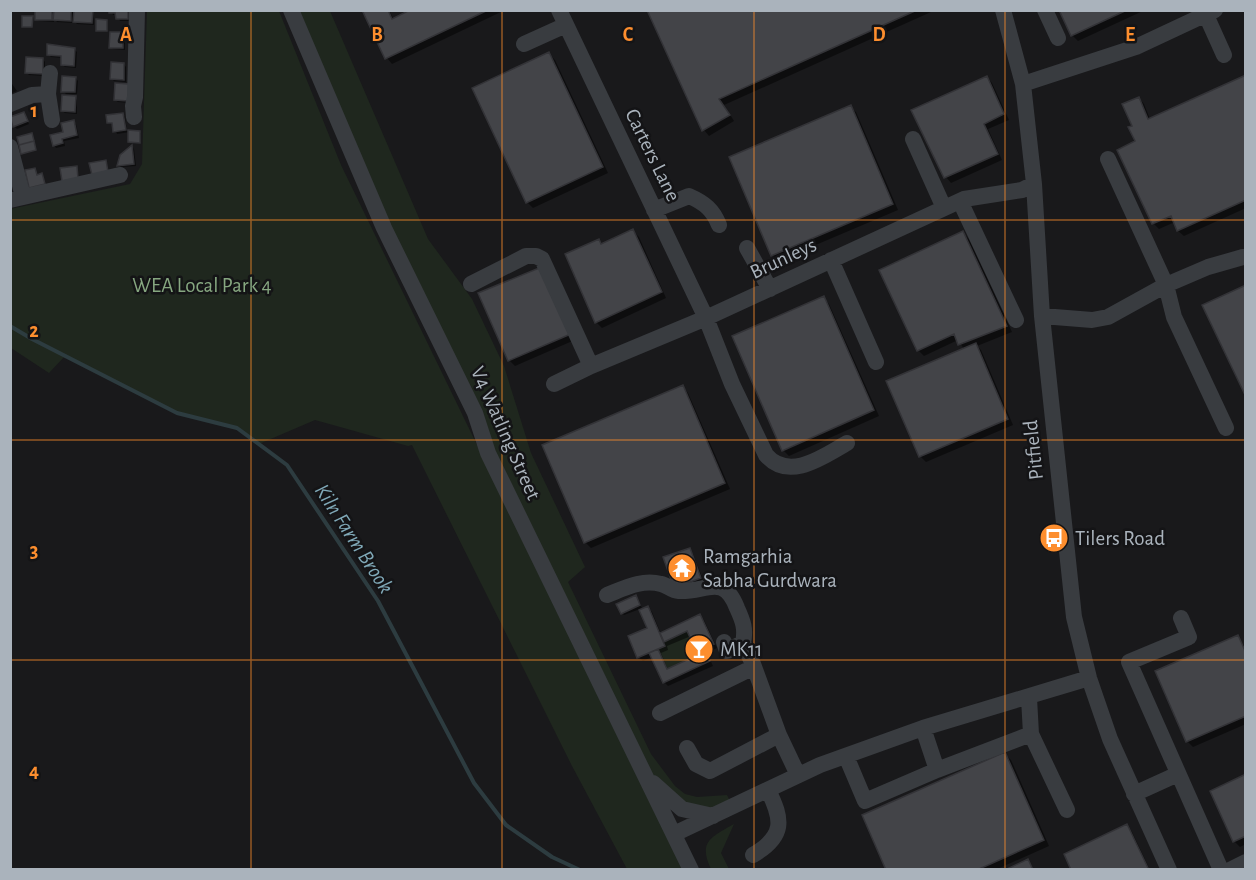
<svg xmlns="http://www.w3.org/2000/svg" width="1256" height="880" viewBox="0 0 1256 880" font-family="'Alegreya Sans',sans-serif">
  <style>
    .green { fill: #1f271e }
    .shadow { fill: #0007; fill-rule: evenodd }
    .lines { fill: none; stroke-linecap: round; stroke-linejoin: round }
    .stream { stroke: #2d3c40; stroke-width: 4 }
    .building { fill: #434448; stroke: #333337; stroke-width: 1.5 }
    .minor { stroke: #393c40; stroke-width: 16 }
    .grid { fill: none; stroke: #fd8e2e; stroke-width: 1.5; stroke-opacity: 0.55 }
    .labels { text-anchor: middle; stroke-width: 5; stroke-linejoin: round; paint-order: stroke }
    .street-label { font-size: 21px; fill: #aab3bc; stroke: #141416 }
    .park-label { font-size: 21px; fill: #86a780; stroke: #141416 }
    .poi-label { font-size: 21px; fill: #aab3bc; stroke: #141416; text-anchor: start }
    .water-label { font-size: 22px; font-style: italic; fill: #80a9b8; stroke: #141416 }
    .grid-label { font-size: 20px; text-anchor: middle; font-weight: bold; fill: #fd8e2e; stroke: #141416; stroke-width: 5; stroke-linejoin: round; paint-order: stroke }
  </style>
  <rect width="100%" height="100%" fill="#19191b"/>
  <!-- green -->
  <path class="green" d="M147,11H279L341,165L683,869H627L572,766L412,445L408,446L315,420L259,444L237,428L177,413L65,356L49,373L11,348L10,209L130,184L142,164Z
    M291,11H330L428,239L472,299L504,366L531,453L585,567L568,582L651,754L675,786L685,794L697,797L727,795L733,807L682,809L646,776Z
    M687,631L698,655L667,669L658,649L665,646L664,642Z
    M734,824L721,853L729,869H711C698,842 711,837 734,824Z"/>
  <!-- shadow -->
  <path class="shadow" d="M37,10L55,12V10H73L75,13V10H93L94,25L77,24L73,20V23L57,22L54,18V22L39,21L36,19Z
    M111,10H130V21H120L117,15H113Z
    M364,10H389L394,20L413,10H505L392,64L387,58Z
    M649,10H930L931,12L724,105L734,121L709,136L704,130Z
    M1061,10H1145L1078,41L1072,35Z
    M123,34L125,36V50L113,49L111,47Z
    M74,49L77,52L76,68L65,67L62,65L63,58L51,57L49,55Z
    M549,54L555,60L608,173L533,208L527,202Z
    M43,59L45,62V76L29,75L27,73Z
    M124,64L126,67V82L114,81L112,79Z
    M1246,76V208L1184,236L1178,231L1175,222L1159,229L1153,223L1134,128L1139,98L1144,104L1150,119Z
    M987,77L992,83L1009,120L988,129L1002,160L951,183L946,177Z
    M76,78L78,81L77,94H66L63,91Z
    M10,81L17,91L10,94Z
    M116,85L130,103L118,102L115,100Z
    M75,98L77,100V114L65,113L62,111Z
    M850,107L856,112L898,210L778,261L772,255Z
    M24,113L29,124L17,129L14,126Z
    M123,114L125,117L127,131L141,133L140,143H130V132L117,134L114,125L108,123Z
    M73,122L76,124L79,138L64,141L65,146L56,148L54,145Z
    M132,147L134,149L136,166L121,167L119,165Z
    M633,231L639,237L666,298L602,328L596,322L598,241L602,245Z
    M963,233L969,239L1012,332L977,346L981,350L1013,425L926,462L920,456L964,349L958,340L924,356L918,350Z
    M549,273L577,339L515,366L509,360Z
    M823,298L829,304L879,416L789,456L783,450Z
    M683,387L688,393L730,489L591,548L585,542Z
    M689,549L693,554L704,582L679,591Z
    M636,597L643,610L648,608L652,612L661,634L700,616L704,620L717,648L707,653L713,666L668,686L664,682L652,657L643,661L638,657L648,629L640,609L624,615L622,613ZM691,636L700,656L668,670L661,653L668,650L667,646Z
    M1237,637L1246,648V724L1193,747L1187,741Z
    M1005,754L1011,760L1049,846L995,870H888Z
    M1246,776V844L1240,847L1234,841Z
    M1127,826L1132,832L1150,870H1073Z"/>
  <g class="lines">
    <!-- stream -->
    <path class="stream" d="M10,326L32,339L177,413L237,428L287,465L378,601L474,783L506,825L552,857L580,870"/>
  </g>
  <!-- building -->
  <path class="building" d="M35,10H52V20H35Z
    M54,10H71V21L53,20Z
    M74,10H93L92,23L73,22Z
    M109,10H128V19H116L115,13H109Z
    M362,10H388L392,19L410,10H488L385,59Z
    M647,10H917L719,99L730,115L702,131Z
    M1059,10H1127L1071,36Z
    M22,16H33L32,27H22Z
    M96,19L107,20V31H96Z
    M110,32H123V48H109Z
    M47,44L75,48L74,66L61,65V56L47,55Z
    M549,52L603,167L526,203L472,88Z
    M26,57L43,58V74L25,73Z
    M111,62L124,63V80L110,79Z
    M1246,75V200L1177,231L1171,216L1152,224L1117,150L1135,141L1128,127L1132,126L1122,104L1139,97L1148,119Z
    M62,76L76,77L75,92H61Z
    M987,76L1004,114L984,124L998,154L944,178L911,110Z
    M115,83L129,84L128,101L114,100Z
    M62,95L76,96L75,112L61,111Z
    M851,105L893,204L771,256L729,157Z
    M24,112L28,121L13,127L10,117Z
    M123,113L126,130L113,132L112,123H107L106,115Z
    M74,120L77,135L62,139L63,143L53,146L50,135L63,132L61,123Z
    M128,130L140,131V143L128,142Z
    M32,133L34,141L19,145L17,137Z
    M34,141L36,150L21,154L19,145Z
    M132,145L134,164L117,166L120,155Z
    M106,160L108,172L92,175L89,163Z
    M77,166L78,179L62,181L60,168Z
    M35,168L37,175L42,173L45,184L29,188L25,170Z
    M633,229L662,292L595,323L565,254L599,239L601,244Z
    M963,231L1007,326L958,345L954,334L917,351L879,270Z
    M544,266L573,333L508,361L478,293Z
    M1246,285V397L1202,305Z
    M824,296L874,410L782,451L732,336Z
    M976,343L1008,419L919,457L886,381Z
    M683,385L725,483L584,543L542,445Z
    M690,548L701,578L674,588L663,557Z
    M636,595L640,605L621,614L616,604Z
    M648,606L665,646L637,658L628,636L647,628L639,610Z
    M700,614L714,644L704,648L710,661L663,683L649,653L658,649L667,669L698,655L687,631L664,642L660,633Z
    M1238,635L1246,653V716L1186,742L1155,671Z
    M1005,752L1044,840L977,870H886L862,815Z
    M1246,774V836L1233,842L1210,791Z
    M1127,824L1149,870H1071L1064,854Z
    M1028,859L1033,870H1005Z"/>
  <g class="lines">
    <!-- minor -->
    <path class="minor" d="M291,10L384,228L475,413L488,453L691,870
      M559,10L706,318L732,384L766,455C789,482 824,456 847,443
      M1003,10L1023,84L1034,184L1042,316L1074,617L1089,678L1110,739L1169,870
      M1045,10L1058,38
      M1206,15L1224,55
      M524,44L566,25
      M50,73L48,94L52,120
      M1023,84L1136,47L1215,10
      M10,104L32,95L48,94
      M134,117L133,106L135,97L137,10
      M913,139L944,208
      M10,147L23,197
      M10,200L120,175
      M960,201L1016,320
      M654,210L689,196C705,203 713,210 719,225
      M747,248L770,289
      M831,260L876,362
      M471,284L526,256H536L542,259L591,366
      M1042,316L1092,320L1108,317L1166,285L1108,159
      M554,384L591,366L706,318L964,199L1022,190L1034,184
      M1226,428L1174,317L1166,285L1208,267L1243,257
      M607,595C625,588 642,579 661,584C667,585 672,591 678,591C706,593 723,572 737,608C743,621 746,629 743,643
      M1181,618L1189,637L1129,662L1221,870
      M724,642L727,651L743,643L753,664L779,735L798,775
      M1029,698L1031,734L1067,810
      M660,713L754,667
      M923,728L937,770
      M687,748L696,764L710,771L779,735
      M846,756L865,801L937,770L1031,734
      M653,783L682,809L713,816
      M1134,794L1178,774
      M674,834L820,765L923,728L1089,678
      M753,855C785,836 783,820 768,790
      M1230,870L1246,862"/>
  </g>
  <!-- grid -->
  <path class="grid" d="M251,10V870M502,10V870M754,10V870M1005,10V870M10,220H1246M10,440H1246M10,660H1246"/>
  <!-- icons -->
  <defs>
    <g id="bus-disc" transform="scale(1.5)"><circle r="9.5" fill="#fd8e2e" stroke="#141416"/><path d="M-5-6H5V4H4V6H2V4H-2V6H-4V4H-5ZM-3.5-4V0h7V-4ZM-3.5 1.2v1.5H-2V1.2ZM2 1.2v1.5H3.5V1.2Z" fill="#fff"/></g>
    <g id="temple-disc" transform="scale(1.5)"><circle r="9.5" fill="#fd8e2e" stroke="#141416"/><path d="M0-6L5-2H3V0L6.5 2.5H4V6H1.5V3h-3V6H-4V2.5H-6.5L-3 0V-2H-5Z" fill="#fff"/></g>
    <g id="bar-disc" transform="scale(1.5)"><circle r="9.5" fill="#fd8e2e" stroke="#141416"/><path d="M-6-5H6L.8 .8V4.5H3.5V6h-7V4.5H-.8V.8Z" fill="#fff"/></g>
  </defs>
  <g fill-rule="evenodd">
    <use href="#bus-disc" x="1054" y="538"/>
    <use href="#temple-disc" x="682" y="568"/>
    <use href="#bar-disc" x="699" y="649"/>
  </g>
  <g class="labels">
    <!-- street labels -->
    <g class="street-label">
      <text transform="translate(653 155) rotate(64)" y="7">Carters Lane</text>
      <text transform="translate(783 258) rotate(-25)" y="7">Brunleys</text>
      <text transform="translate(506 433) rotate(66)" y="7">V4 Watling Street</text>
      <text transform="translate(1033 450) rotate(-96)" y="7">Pitfield</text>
    </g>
    <!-- park labels -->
    <g class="park-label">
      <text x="202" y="292">WEA Local Park 4</text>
    </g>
    <!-- poi labels -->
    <g class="poi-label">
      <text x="1075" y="545">Tilers Road</text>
      <text x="703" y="563">Ramgarhia<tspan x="703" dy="24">Sabha Gurdwara</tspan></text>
      <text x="720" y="656">MK11</text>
    </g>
    <!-- water labels -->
    <g class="water-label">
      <text transform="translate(355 538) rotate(57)" y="8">Kiln Farm Brook</text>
    </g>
  </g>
  <g class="grid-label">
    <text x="126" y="41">A</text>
    <text x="377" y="41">B</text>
    <text x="628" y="41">C</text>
    <text x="879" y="41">D</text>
    <text x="1130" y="41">E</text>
    <text x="34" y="117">1</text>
    <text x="34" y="337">2</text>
    <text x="34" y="557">3</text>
    <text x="34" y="777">4</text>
  </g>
  <!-- border -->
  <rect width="1256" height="880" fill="none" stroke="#aab3bc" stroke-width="24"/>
</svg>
